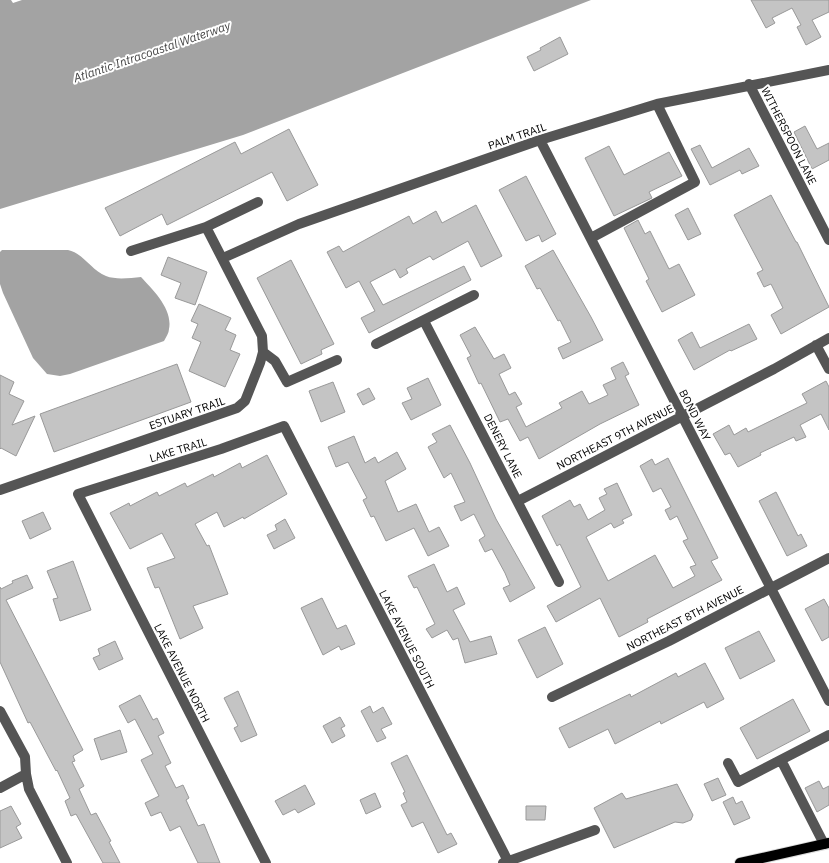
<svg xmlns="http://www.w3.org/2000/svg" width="829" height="863" viewBox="0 0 829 863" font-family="'IBM Plex Sans',sans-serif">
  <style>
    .water { fill: #a3a3a3 }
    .building { fill: #c4c4c4; stroke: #999 }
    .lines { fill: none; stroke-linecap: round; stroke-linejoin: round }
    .major-casing { stroke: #dbdbdb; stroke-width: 12 }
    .minor { stroke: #555; stroke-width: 10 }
    .major { stroke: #000; stroke-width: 10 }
    .labels { text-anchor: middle; stroke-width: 4; stroke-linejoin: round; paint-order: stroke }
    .street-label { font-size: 11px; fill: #000; stroke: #fff }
    .water-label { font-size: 12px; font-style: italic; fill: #444; stroke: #fff }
  </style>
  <rect width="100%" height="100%" fill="#fff"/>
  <!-- water -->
  <path class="water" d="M0,0H11L13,3L22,0H591L243,135L0,209Z
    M2,250H68C83,253 91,270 106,276C116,280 130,278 141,277C153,290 173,309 169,329C169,333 166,337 164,341L70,374L60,376L47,374L33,358L3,293L0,284V252Z"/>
  <!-- building -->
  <path class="building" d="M751,0H829V12L812,20L821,37L806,45L797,27L801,25L792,8L772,18L775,23L766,28Z
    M560,37L568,54L534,71L527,57L541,50L540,48Z
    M805,126L817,149L829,143V160L812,169L794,132Z
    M289,129L318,185L287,201L272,172L167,225L162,214L120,236L105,208L235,142L241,154Z
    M700,145L712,168L749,148L759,166L742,174L740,170L710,185L691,149Z
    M609,146L624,175L669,152L682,176L649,192L652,198L614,216L585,158Z
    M526,176L556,234L542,242L539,235L526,241L499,190Z
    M771,195L796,242H797L829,307L781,334L771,315L783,308L771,284L764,287L757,273L763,270L734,215Z
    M476,205L502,256L481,267L468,241L433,260L430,256L406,269L408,273L400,278L395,269L370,282L383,305L464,266L471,280L369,333L361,318L375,311L359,281L346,288L327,252L339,246L343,252L409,216L413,224L436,211L442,223Z
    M688,208L701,234L688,240L675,215Z
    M638,220L645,234L650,231L669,269L679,264L695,295L662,312L646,281L649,279L624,228Z
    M553,250L591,317L603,340L563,359L558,348L571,342L560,320L558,321L540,288L537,289L525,266Z
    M168,257L207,272L195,305L175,298L181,283L161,275Z
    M291,260L334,344L321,350L322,354L301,364L257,278Z
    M199,304L231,318L225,330L236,335L230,350L240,354L225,387L189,371L201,342L192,338L198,324L191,321Z
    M749,324L757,339L731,351L730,350L694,370L678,340L692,332L700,348Z
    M475,327L494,359L504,354L511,368L499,374L509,395L515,392L522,404L516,407L526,427L562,408L559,403L582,391L589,404L608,395L603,385L616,379L611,368L623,362L629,374L625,376L639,405L600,424L539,459L528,437L520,441L508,419L500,422L481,383L479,384L467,358L471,356L460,335Z
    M177,364L191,402L54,452L40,414Z
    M0,375L14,382L9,394L24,401L12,425L35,416L16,456L1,448L0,449Z
    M428,378L441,405L411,420L402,403L412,399L407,388Z
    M826,381L829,387V430L821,414L800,425L806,437L796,441L794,437L760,453L761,455L738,467L730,453L725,455L713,434L729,425L734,435L746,428L748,432L807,403L802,394Z
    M333,382L345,412L321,422L309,391Z
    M369,388L375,399L363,405L357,394Z
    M450,425L470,463L496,519L535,588L510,602L503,588L510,585L505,573L492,549L485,552L479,540L485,536L474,514L461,521L454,506L465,502L451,473L444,478L428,447L437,442L432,434Z
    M354,436L365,463L375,457L378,463L397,452L406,469L385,481L398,512L416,504L429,532L439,527L449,546L428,556L414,528L386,541L374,516L371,517L363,500L367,498L348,462L336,467L328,447Z
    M267,455L287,494L244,519L243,517L224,527L217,512L195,524L207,546L209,545L228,594L193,606L203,628L180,639L159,587L155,588L147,568L175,558L162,533L130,549L110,513L129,503L130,506L157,492L159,496L185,483L187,487L213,474L214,477L240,463L242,468Z
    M668,458L718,558L711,561L722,580L647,619L648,622L619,637L600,598L556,622L547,606L581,587L560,544L557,546L542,516L570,500L574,507L580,504L588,520L605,510L599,498L607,494L604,489L617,483L632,515L622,520L624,523L614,528L611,523L586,537L608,581L655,555L673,588L695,576L690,567L696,565L683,541L688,539L677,516L670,520L665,510L671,507L661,488L653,492L640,466L652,459L655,465Z
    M776,492L798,536L801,534L807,546L787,556L759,501Z
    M43,512L51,529L30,539L22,521Z
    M285,519L295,538L274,549L267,535L277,530L275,525Z
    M73,561L91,610L60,621L53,599L58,598L47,571Z
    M434,564L447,592L457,587L465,604L453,610L470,642L491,636L497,654L465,663L458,638L453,640L447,630L432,638L426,629L435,624L417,587L414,588L408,576Z
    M27,575L33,588L6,600L83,750L73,756L75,761L72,762L84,786L79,789L91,815L96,813L111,841L109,842L120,863H103L76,814L71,816L65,801L70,798L57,770L56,771L30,722L28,723L0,662V587L1,589L13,583L12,581Z
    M322,598L337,629L346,625L355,644L341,650L339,646L323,655L301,608Z
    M824,599L829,608V637L822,641L805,609Z
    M545,627L563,664L537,678L518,640Z
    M759,631L775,661L740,679L725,648Z
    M115,641L123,659L99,670L93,658L100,655L98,649Z
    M705,663L724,699L707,708L704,702L661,724L660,721L615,744L608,729L569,748L559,728L630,694L631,697L676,673L678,677Z
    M238,691L257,735L241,742L234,728L238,726L224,698Z
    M140,695L153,720L157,718L164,733L158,736L171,763L165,766L176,788L183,785L189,798L186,800L198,826L204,824L220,863H198L180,826L170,831L161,812L151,816L145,803L159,796L141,760L153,754L135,719L128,723L119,706Z
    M793,699L810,731L757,759L740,728Z
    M370,706L373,713L383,707L392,724L381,729L386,738L377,742L361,711Z
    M340,717L345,726L341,728L345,736L332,743L323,726Z
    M120,730L127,752L101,760L94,739Z
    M407,755L447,835L451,833L457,844L438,853L423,822L412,827L401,805L407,802L403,793L405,792L391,763Z
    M718,778L726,795L712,801L704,784Z
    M819,781L823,789L829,786V805L817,812L805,788Z
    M677,784L693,815L691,820L683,823L675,822L614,848L594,808L622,793L626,799Z
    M305,785L315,804L298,813L295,809L283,815L275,801Z
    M375,793L381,807L366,814L360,800Z
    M733,797L736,804L742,801L750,818L734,825L723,802Z
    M11,806L21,824L16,827L22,838L0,848V811Z
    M526,806H546L545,820H526Z"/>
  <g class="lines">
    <!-- major casing -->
    <g class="major-casing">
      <path id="major" d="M740,863L829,843"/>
    </g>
    <!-- minor -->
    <path class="minor" d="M749,84L829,240
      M540,140L829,701
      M591,238L695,182L657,104
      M131,251L206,227L258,202
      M223,258L299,224L540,140L657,104L829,70
      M424,321L559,582
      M376,344L474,295
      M816,345L829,369
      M263,352L275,361L287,382L337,360
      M0,490L237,408L245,401L260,363L263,352L262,336L206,227
      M518,501L774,369L829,338
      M552,697L669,641L829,558
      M0,711L25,757L26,774L29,789L67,863
      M781,760L824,844
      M728,763L738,782L829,735
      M0,788L26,774
      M266,863L78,494L221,449L284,426L509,863
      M503,863L595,830"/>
    <!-- major -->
    <use href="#major" class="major"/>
  </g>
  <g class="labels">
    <!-- street labels -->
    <g class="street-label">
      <text transform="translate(517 136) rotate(-19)" y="4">PALM TRAIL</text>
      <text transform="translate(789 136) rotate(63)" y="4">WITHERSPOON LANE</text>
      <text transform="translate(187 413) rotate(-19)" y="4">ESTUARY TRAIL</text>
      <text transform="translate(695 415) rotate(63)" y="4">BOND WAY</text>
      <text transform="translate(615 437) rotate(-27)" y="4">NORTHEAST 9TH AVENUE</text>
      <text transform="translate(503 446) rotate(63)" y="4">DENERY LANE</text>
      <text transform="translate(178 450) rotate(-17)" y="4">LAKE TRAIL</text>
      <text transform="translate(685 618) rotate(-27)" y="4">NORTHEAST 8TH AVENUE</text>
      <text transform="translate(407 639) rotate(63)" y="4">LAKE AVENUE SOUTH</text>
      <text transform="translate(182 673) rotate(63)" y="4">LAKE AVENUE NORTH</text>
    </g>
    <!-- water labels -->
    <g class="water-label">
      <text transform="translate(152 52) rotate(-19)" y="4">Atlantic Intracoastal Waterway</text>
    </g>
  </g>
</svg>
